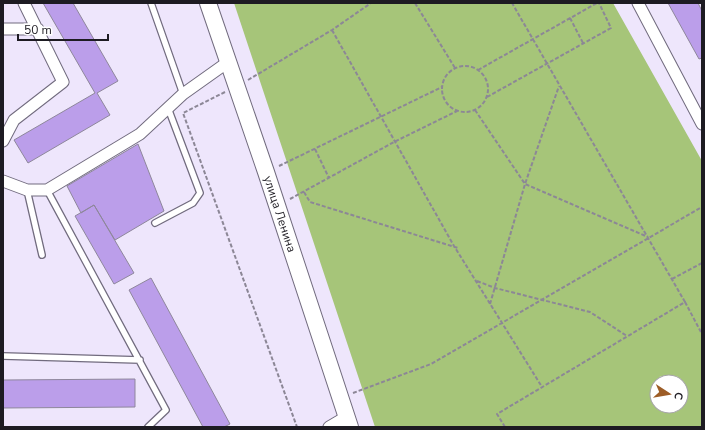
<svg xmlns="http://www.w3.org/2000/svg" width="705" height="430" viewBox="0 0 705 430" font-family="'Nunito Sans',sans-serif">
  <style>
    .green { fill: #a6c579; fill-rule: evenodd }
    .building { fill: #bb9eea; stroke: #8e879b }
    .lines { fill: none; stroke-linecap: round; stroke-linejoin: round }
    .lane-casing { stroke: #716b7e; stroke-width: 8 }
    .street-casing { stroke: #716b7e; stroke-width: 13 }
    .secondary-casing { stroke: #716b7e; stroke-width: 18 }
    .path { stroke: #8c8796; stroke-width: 2; stroke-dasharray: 4 2; stroke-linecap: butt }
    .lane { stroke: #fff; stroke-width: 5.5 }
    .street { stroke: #fff; stroke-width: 11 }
    .secondary { stroke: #fff; stroke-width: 16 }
    .labels { text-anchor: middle; stroke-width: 3; stroke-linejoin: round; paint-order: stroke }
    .street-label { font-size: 12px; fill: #1d1b22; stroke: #fff }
  </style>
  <rect width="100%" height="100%" fill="#eee6fc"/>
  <!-- green -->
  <path class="green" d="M234,3H613L702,161V427H375ZM657,382H681V406H657Z"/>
  <!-- building -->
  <path class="building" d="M43,3H73L118,81L97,93L110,115L28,163L14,140L95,93Z
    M668,3H698L702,11V58L699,59Z
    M138,144L164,211L115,240L94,205L81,213L67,186Z
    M94,205L134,273L114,284L75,216Z
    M151,278L230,424L224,427H203L129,290Z
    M135,379V407L3,408V380Z"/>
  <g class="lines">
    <!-- lane casing -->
    <g class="lane-casing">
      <path id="lane" d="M151,3L183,94
        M27,190L42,255
        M47,190L166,410L148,427
        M155,223L193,203L200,193L168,108
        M3,356L140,360"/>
    </g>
    <!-- street casing -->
    <g class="street-casing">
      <path id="street" d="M638,3L702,124
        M3,29H38
        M3,141L14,120L63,82L24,3
        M3,181L27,190H47L140,134L183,94L228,62
        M329,427L346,417"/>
    </g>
    <!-- secondary casing -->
    <g class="secondary-casing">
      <g id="secondary">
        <path id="s1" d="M208,3L266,172L350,427"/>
      </g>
    </g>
    <!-- path -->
    <path class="path" d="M415,3L455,68
      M570,18L583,43
      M332,30L454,246L542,387
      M442 89a23 23 0 1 1 46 0a23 23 0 1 1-46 0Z
      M478,70L597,3
      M248,80L332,30L371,3
      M225,92L183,113L297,427
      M487,97L611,28L599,3
      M475,110L525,184L648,237
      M315,149L329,178
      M279,166L442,87
      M304,192L310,202L458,248
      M290,199L394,142L457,111
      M672,279L702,263
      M477,281L495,288L590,312L627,336
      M685,302L702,334
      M490,304L525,184L559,86
      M353,393L431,364L702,207
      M505,427L497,414L685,302L512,3"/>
    <!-- lane -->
    <use href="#lane" class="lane"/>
    <!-- street -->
    <use href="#street" class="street"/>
    <!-- secondary -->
    <use href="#secondary" class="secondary"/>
  </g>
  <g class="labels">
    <!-- street labels -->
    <g class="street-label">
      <text dy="4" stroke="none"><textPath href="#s1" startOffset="223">улица Ленина</textPath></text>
    </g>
  </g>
  <!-- border -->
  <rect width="705" height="430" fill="none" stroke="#1d1b22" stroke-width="8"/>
  <!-- north arrow -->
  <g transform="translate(669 394) rotate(102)"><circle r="19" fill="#ffffff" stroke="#a5a4a7"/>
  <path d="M0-3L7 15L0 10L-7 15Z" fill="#9d5d27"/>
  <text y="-6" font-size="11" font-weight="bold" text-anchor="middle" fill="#1d1b22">С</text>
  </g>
  <!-- scale -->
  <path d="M18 34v6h90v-6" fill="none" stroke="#1d1b22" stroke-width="2"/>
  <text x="24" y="34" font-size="12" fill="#1d1b22" stroke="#ffffff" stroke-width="3" paint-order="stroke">50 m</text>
</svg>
